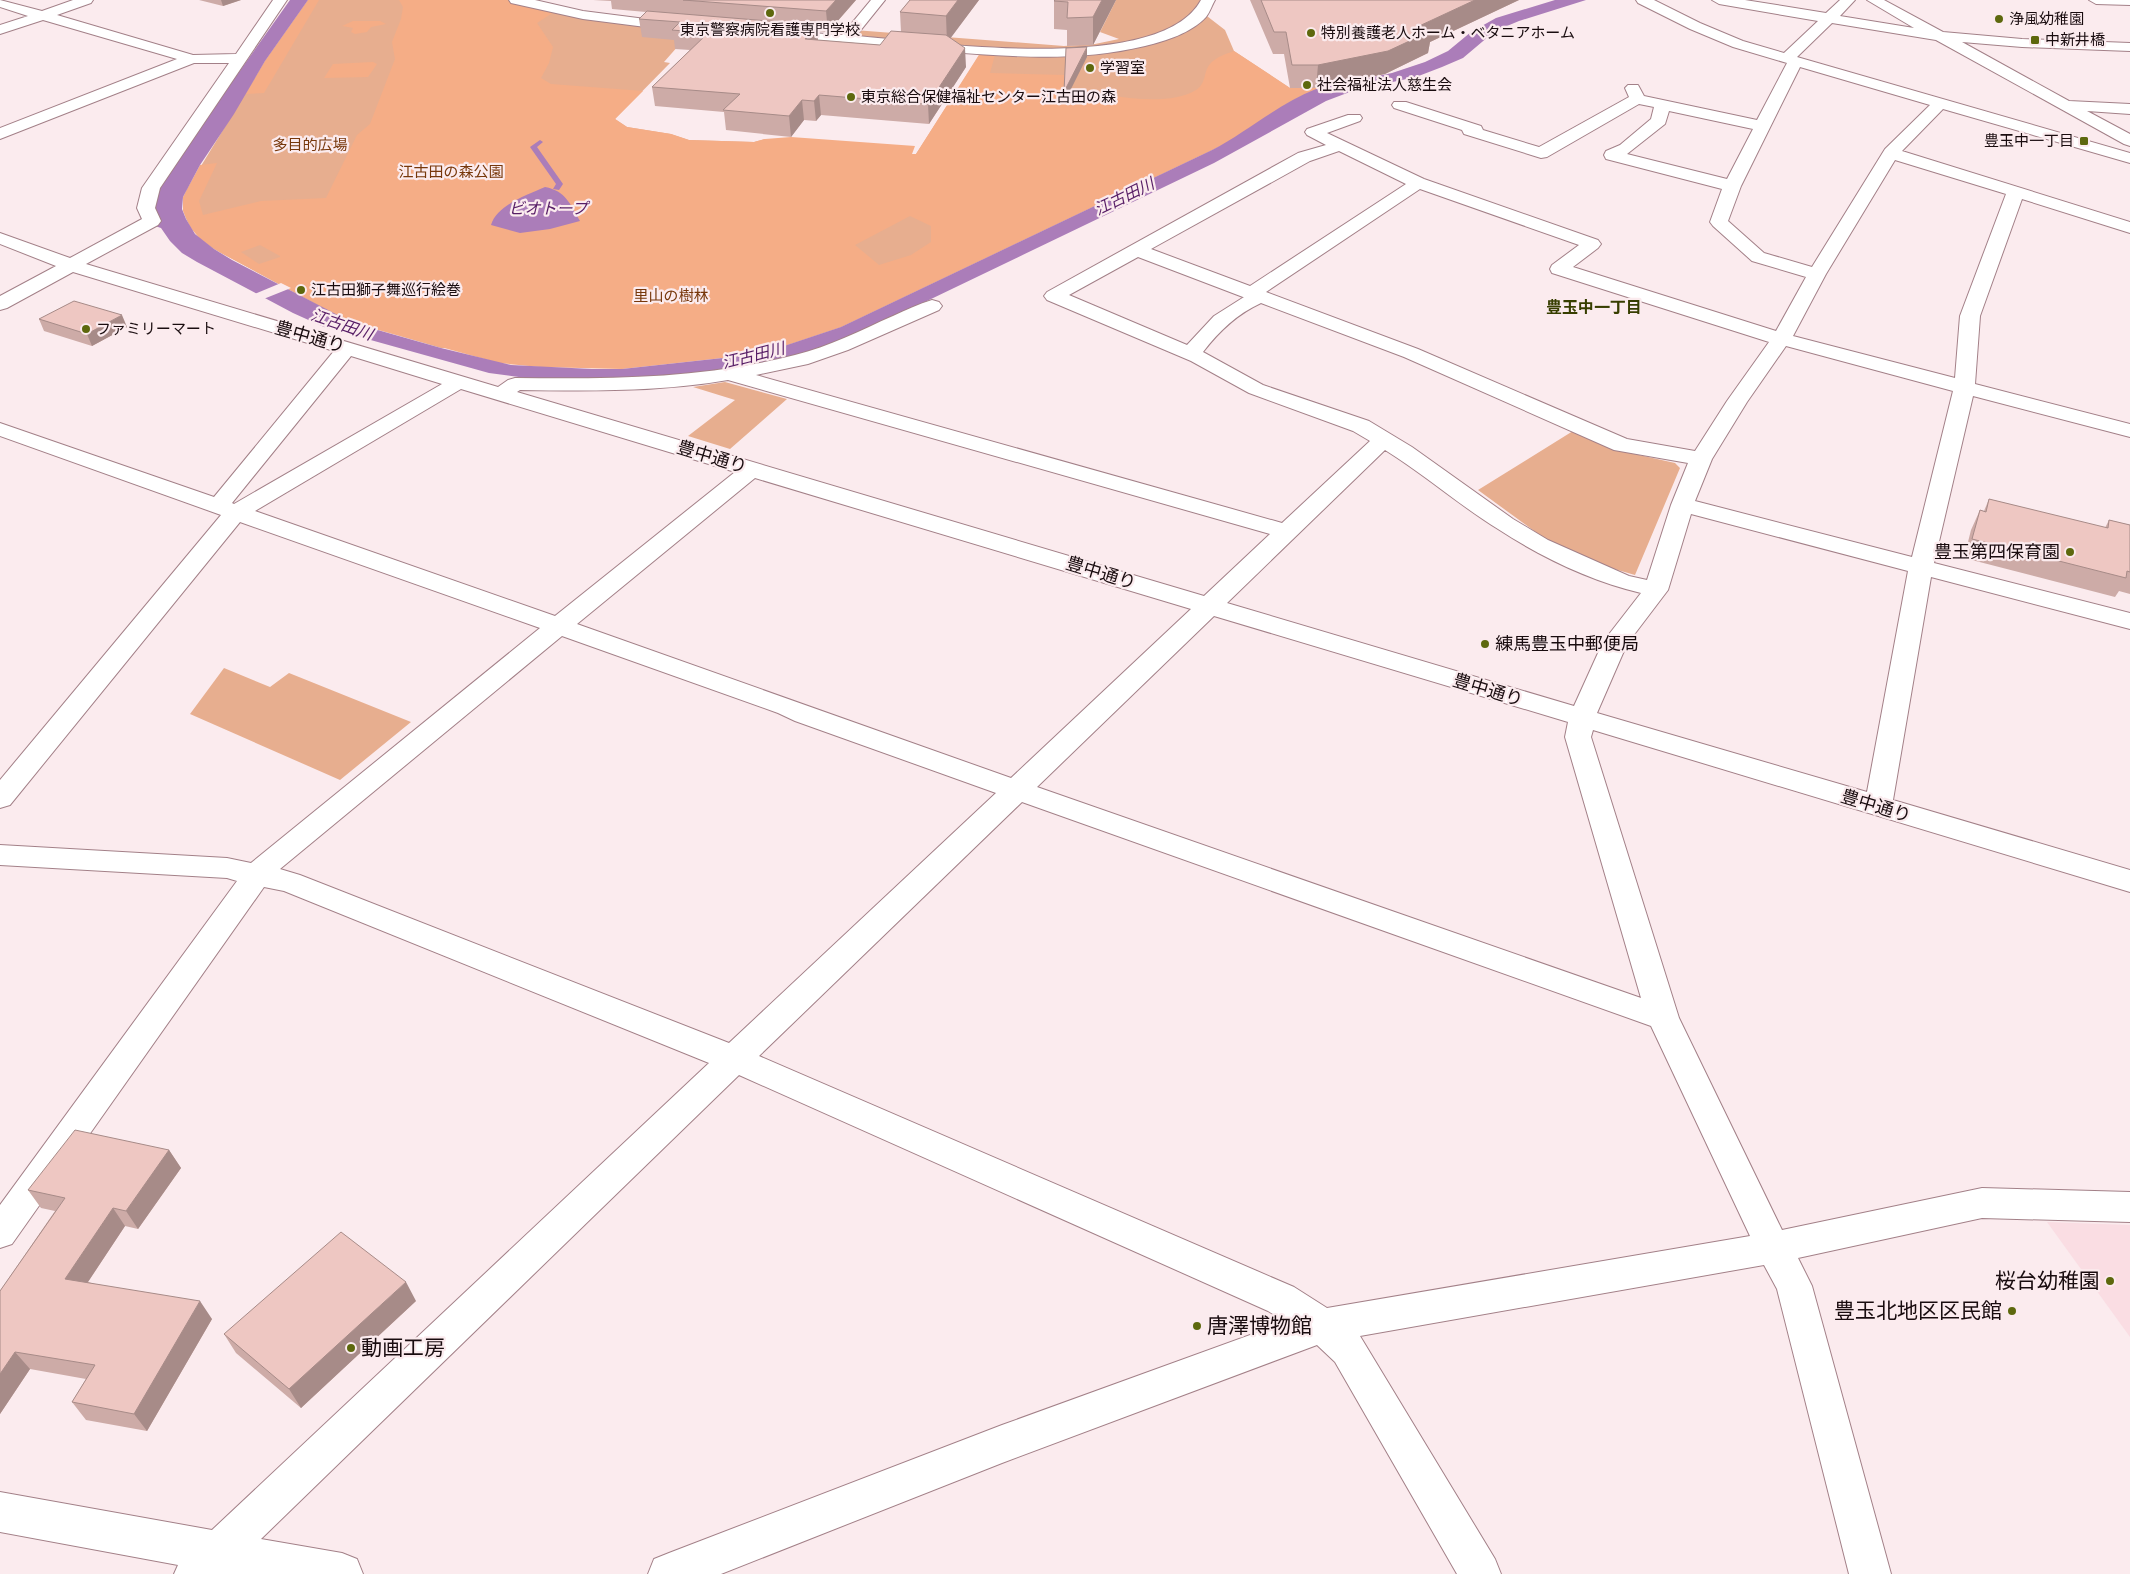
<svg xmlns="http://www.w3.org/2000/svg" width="2130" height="1574" viewBox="0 0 2130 1574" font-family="Overpass,'Noto Sans JP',sans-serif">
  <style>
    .built { fill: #fadde3 }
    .green { fill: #e7ae8f }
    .forest { fill: #f5ad86; fill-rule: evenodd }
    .water { fill: #ab7db9 }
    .pier { fill: #fbebee }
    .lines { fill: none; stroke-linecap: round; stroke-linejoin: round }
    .stream { fill: #ab7db9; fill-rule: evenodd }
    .minor-casing { stroke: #a38088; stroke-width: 2 }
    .minor { fill: #fff; fill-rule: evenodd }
    .wall { fill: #cdaba7 }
    .shaded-wall { fill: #a78b88 }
    .building { fill: #eec7c2; stroke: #a78b88 }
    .poi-dot { fill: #5d680d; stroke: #fbebee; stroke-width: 2 }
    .labels { text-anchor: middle; stroke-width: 4.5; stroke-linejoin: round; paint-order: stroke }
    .far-poi-label { font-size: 15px; fill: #190c0f; stroke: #fbebee; text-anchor: start }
    .far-park-label { font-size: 15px; fill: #77370a; stroke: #fbebee }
    .far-water-label { font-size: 16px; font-style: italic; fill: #571d66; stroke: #fbebee }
    .far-neighbourhood-label { font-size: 16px; font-weight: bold; fill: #373e00; stroke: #fbebee }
    .street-label { font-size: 18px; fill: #190c0f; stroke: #fbebee }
    .poi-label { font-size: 18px; fill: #190c0f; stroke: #fbebee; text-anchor: end }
    .near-poi-label { font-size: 21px; fill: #190c0f; stroke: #fbebee; text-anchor: end }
  </style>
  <rect width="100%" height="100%" fill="#fbebee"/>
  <!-- built -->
  <path class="built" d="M2047,1222L2130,1225V1337Z"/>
  <!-- green -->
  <path class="green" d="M308,0H516L583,15L694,28L664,62L670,63L615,119L627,127L671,134L689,140L754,142L765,139L889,155L916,154L982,51L846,40L854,30L1064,46L1095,44L1119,39L1100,32L1116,0H1208L1203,13L1225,30L1234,51L1290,88H1325L1316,89L1212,150L841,327L787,345L441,348L343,319L214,249C194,235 175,215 187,189L265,61Z
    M725,382L787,399L730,449L688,436L735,400L693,387Z
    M1573,431L1612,449L1675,463L1680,468L1635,575L1597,564L1541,536L1478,490Z
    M224,668L270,687L289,673L411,722L340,780L190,714Z"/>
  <!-- forest -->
  <path class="forest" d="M308,0H319L264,93L246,94L265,61Z
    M399,0H516L557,10L537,23L553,47L549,63L541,78L551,84L643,91L615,119L627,127L671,134L689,140L754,142L765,139L791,137L915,146L912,154H916L982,50L996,51L990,73L1065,75L1063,89C1101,92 1162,110 1196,90C1207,83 1203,72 1210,64C1216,57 1226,54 1234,51L1290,88H1325C1293,93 1266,118 1240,136C1231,141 1221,146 1212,150L841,327L787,345L750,355L622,369L540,367L499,363L353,323L221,253L200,239L191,228L183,211V197L200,165L217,163L199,201L203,215L261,201L326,198L357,135L370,124L395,59L392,42L401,19L403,7ZM910,216L931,226V242L911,255L879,265L855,245ZM260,245L280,256V257L259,264L241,252Z
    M353,21H380L386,24L371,27L367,32L355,34L351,32L353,28L342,26Z
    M373,62L377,64L368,77L324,78L333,64Z"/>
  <!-- water -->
  <path class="water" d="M290,0H308L265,61L234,114L200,165L183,197L182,209L186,219L195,234L214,249L232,260L353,323L441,348L511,365L592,369H622L750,355L787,345L841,327L1212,150C1247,132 1278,104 1316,89L1392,73L1425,62L1448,51L1471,32L1496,18L1555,0H1586L1519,21L1495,31L1463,58L1442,67L1416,77L1355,90L1326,101L1214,163L854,336L803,355L756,366L679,376L621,380L533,379L489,373L324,327L293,313L197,262L182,253L170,241L161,228L155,226L152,215L161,182Z
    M545,187C566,191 570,204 580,221L550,229L520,233L491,225C497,205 527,195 545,187Z"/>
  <!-- pier -->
  <path class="pier" d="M281,283L291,288L261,300L252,295Z"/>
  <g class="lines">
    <!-- stream -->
    <path class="stream" d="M540,140L543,142L537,147L563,184L559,190L553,189L556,184L530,147Z"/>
    <!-- minor casing -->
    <g class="minor-casing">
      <path id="minor" d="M0,0L42,11L73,0H93L91,3L57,15L193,55L236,54L273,0H287L160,188L155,208L161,221L158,225L86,264L498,387L508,380L515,378C609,379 703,379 795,355C829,347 861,330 893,316C906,310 919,304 932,300L939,302L942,306L939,310L848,350L808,364L756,375L1282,523L1370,441L1353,431L1249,393L1191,361L1047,300L1044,296L1047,292L1298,153L1326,145L1307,135L1305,132L1307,129L1348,115H1360L1362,118L1360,121L1327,133L1424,179L1598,240L1601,244L1598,248L1573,267L1776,331L1806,277L1752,261L1713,226L1710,222L1722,189L1606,159L1604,155L1606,151L1620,145L1651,119L1654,107L1639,104L1547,157L1541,158L1464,134L1462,130L1394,108L1392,105L1394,102H1406L1481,126L1483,130L1539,147L1629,97L1625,88L1628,85H1638L1644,96L1757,120L1787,63L1733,47L1690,29L1638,3L1636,0H1654L1700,23L1743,41L1784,53L1818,21L1719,4L1712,0H1745L1826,13L1840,0H1855L1840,16L1914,28L1867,0H1884L1943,32L2022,39L2130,43V51L2022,47L1962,42L2069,101L2130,104V114L2087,111L2130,134V146L2124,144L1936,40L1832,23L1797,57L2130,153V163L1943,109L1902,151L2130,222V233L2022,199L1980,316L1975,384L2130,424V437L1973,396L1934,563L2130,613V629L1931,577L1893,800L2130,870V892L1593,730L1591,737L1679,1018L1782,1230L1982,1188L2130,1192V1222L1982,1218L1798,1258L1812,1286L1891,1574H1849L1777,1289L1764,1265L1360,1336L1495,1559L1501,1574H1457L1335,1362L1317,1345L1002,1463L721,1574H648L654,1559L669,1553L1002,1425L1286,1322L1268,1311L739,1075L261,1539L342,1553L357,1559L363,1574H174L178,1565L0,1532V1492L212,1530L709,1063L284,891L264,887L12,1244L0,1248V1205L237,881L227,878L0,865V845L227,858L251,863L540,628L240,522L10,805L0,808V780L221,515L0,436V423L214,497L334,351L73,272L7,308L0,310V296L56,266L0,244V233L70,258L142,219L137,208L142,188L229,63H194L0,139V128L177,59L43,20L0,34V25L28,16L0,7ZM1800,67L1930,105L1885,149L1812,267L1764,253L1728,221L1741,186ZM1669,111L1753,129L1727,179L1627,154L1665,124ZM1339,151L1406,184L1250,286L1151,249L1310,161ZM1895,160L2006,194L1960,316L1955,378L1793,336L1826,274ZM1420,189L1579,245L1552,265L1550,269L1552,273L1769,342L1727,401L1695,451L1627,439L1418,349L1266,292ZM1138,257L1243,297H1244L1214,316L1187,345L1069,295ZM1261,303L1404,357L1614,450L1688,463L1671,505L1647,580L1629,576L1548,540L1513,519L1412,447L1369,421L1263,385L1203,352C1219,331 1237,314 1261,303ZM1786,346L1953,391L1912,557L1695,501L1712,459L1747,402ZM351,356L442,384L234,504L232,503ZM728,380L1270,534L1204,596L517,392L520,390C589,391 659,392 728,380ZM461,389L735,472L555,616L255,511ZM1385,450C1424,474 1459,505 1498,529C1541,557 1591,581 1641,593L1603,642L1574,706L1227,603ZM755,478L1191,609L1011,778L577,624ZM1691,514L1908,571L1867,792L1597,713L1627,644L1668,590ZM1214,616L1568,722L1565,737L1641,998L1037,787ZM562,636L778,713L795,721L996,793L729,1043L300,875L280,869ZM1022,802L1651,1026L1750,1236L1327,1308L1294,1287L759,1056Z
        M509,0H535L583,11L677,23L682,24L684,27L682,30L677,31L583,19L511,3Z
        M871,0H885L856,36C931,42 1160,76 1201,0H1215C1212,5 1210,12 1206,17C1191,33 1166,41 1145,46C1075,63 1006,56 935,51C883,47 832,43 780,39L775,38L773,35L775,32L780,31L842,35Z
        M2089,0H2130V5L2096,4Z"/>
    </g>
    <!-- minor -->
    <use href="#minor" class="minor"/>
  </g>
  <!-- wall -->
  <path class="wall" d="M199,0H241L223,6Z
    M593,0H856L828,32L817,31L818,40L880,45L901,32L900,12L910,0H979L950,38L966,67L929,124L821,115L816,121L804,120L791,137L726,130L724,112L655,106L652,87L690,50L675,49L674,40L642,37L639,19L646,12L612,9L611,1Z
    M1116,0L1093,45L1067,46V30L1054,29V1Z
    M1250,0H1519L1430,42L1428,53L1385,74L1316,88H1290L1284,54H1273Z
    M39,319L127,327L92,346L44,331Z
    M1989,499L2105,528L2109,520L2130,525V594L2119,591L2115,597L1964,558L1971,530L1980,510L1984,511Z
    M169,1150L181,1168L138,1229L125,1226L88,1282L212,1319L147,1431L86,1420L72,1402L86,1379L30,1369L0,1414V1291L55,1211L41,1208L28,1190Z
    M416,1301L301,1408L236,1353L224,1334Z"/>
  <!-- shaded-wall -->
  <path class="shaded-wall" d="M221,0H241L223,6Z
    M836,0H856L828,32L826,11Z
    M958,0H979L947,43L946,16Z
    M1102,0H1116L1093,45V17Z
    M1475,0H1519L1430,42L1428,53L1385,74L1316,88L1318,65L1417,27Z
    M817,25L818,44L805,39Z
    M1087,47V57L1064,103V92Z
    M965,48L966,67L929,124L928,104Z
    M819,95L821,115L816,121L814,101Z
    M802,100L804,120L791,137L789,116Z
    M122,315L127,327L92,346L87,334Z
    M169,1150L181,1168L138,1229L126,1211Z
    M113,1208L125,1226L78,1297L65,1279Z
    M406,1282L416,1301L301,1408L289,1389Z
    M200,1301L212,1319L147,1431L134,1414Z
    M15,1352L30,1369L0,1414V1374Z"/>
  <!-- building -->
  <path class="building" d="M683,0H836L826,11Z
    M910,0H958L946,16L900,12Z
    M1055,0H1102L1093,17L1067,18L1068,2L1054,1Z
    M1261,0H1475L1417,27L1431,31L1388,51L1318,65H1292L1286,32H1274Z
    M647,11L817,25L805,39L880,45L891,31L946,35L965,48L928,104L819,95L814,101L802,100L789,116L723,110L740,94L652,87L708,33L672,30L680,22L639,19Z
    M1087,47L1064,92L1066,48Z
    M74,301L122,315L87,334L39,319Z
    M1989,499L2108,528L2109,520L2130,525V572L2127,571L2126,578L1972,539L1980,510L1986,512Z
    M75,1130L169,1150L126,1211L113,1208L65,1279L200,1301L134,1414L72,1402L95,1365L15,1352L0,1374V1291L65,1198L28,1190Z
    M341,1232L406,1282L289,1389L224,1334Z"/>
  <!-- markers -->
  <g class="poi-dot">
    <circle cx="770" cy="13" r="5"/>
    <circle cx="1999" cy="19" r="5"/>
    <circle cx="1311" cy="33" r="5"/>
    <rect x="2030" y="35" width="10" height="10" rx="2.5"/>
    <circle cx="1090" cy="68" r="5"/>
    <circle cx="1307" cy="85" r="5"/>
    <circle cx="851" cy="97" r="5"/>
    <rect x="2079" y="136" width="10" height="10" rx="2.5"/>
    <circle cx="301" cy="290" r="5"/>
    <circle cx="86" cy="329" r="5"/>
    <circle cx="2070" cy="552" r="5"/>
    <circle cx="1485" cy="644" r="5"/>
    <circle cx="2110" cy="1281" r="5"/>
    <circle cx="2012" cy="1311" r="5"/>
    <circle cx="1197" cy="1326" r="5"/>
    <circle cx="351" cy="1348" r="5"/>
  </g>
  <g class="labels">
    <!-- far-poi labels -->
    <g class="far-poi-label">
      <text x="2009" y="24">浄風幼稚園</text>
      <text x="770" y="35" text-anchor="middle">東京警察病院看護専門学校</text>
      <text x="1321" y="38">特別養護老人ホーム・ベタニアホーム</text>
      <text x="2045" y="45">中新井橋</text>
      <text x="1100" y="73">学習室</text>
      <text x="1317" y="90">社会福祉法人慈生会</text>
      <text x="861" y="102">東京総合保健福祉センター江古田の森</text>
      <text x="2074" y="146" text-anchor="end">豊玉中一丁目</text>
      <text x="311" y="295">江古田獅子舞巡行絵巻</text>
      <text x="96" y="334">ファミリーマート</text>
    </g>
    <!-- far-park labels -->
    <g class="far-park-label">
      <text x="310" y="150">多目的広場</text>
      <text x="451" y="177">江古田の森公園</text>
      <text x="671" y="301">里山の樹林</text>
    </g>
    <!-- far-water labels -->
    <g class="far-water-label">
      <text transform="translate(1124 196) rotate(-26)" y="6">江古田川</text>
      <text x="548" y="214">ビオトープ</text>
      <text transform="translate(342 324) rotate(19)" y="6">江古田川</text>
      <text transform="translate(753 355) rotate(-14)" y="6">江古田川</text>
    </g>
    <!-- far-neighbourhood labels -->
    <g class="far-neighbourhood-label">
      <text x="1594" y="313">豊玉中一丁目</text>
    </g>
    <!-- street labels -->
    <g class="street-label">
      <text transform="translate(310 337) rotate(16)" y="6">豊中通り</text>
      <text transform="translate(712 457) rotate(17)" y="6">豊中通り</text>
      <text transform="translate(1101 573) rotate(17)" y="6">豊中通り</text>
      <text transform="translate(1488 690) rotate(17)" y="6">豊中通り</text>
      <text transform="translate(1876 806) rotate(17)" y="6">豊中通り</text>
    </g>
    <!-- poi labels -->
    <g class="poi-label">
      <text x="2060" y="558">豊玉第四保育園</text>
      <text x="1495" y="650" text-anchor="start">練馬豊玉中郵便局</text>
    </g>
    <!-- near-poi labels -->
    <g class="near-poi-label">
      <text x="2100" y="1288">桜台幼稚園</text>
      <text x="2002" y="1318">豊玉北地区区民館</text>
      <text x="1207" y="1333" text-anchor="start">唐澤博物館</text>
      <text x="361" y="1355" text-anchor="start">動画工房</text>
    </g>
  </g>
</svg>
